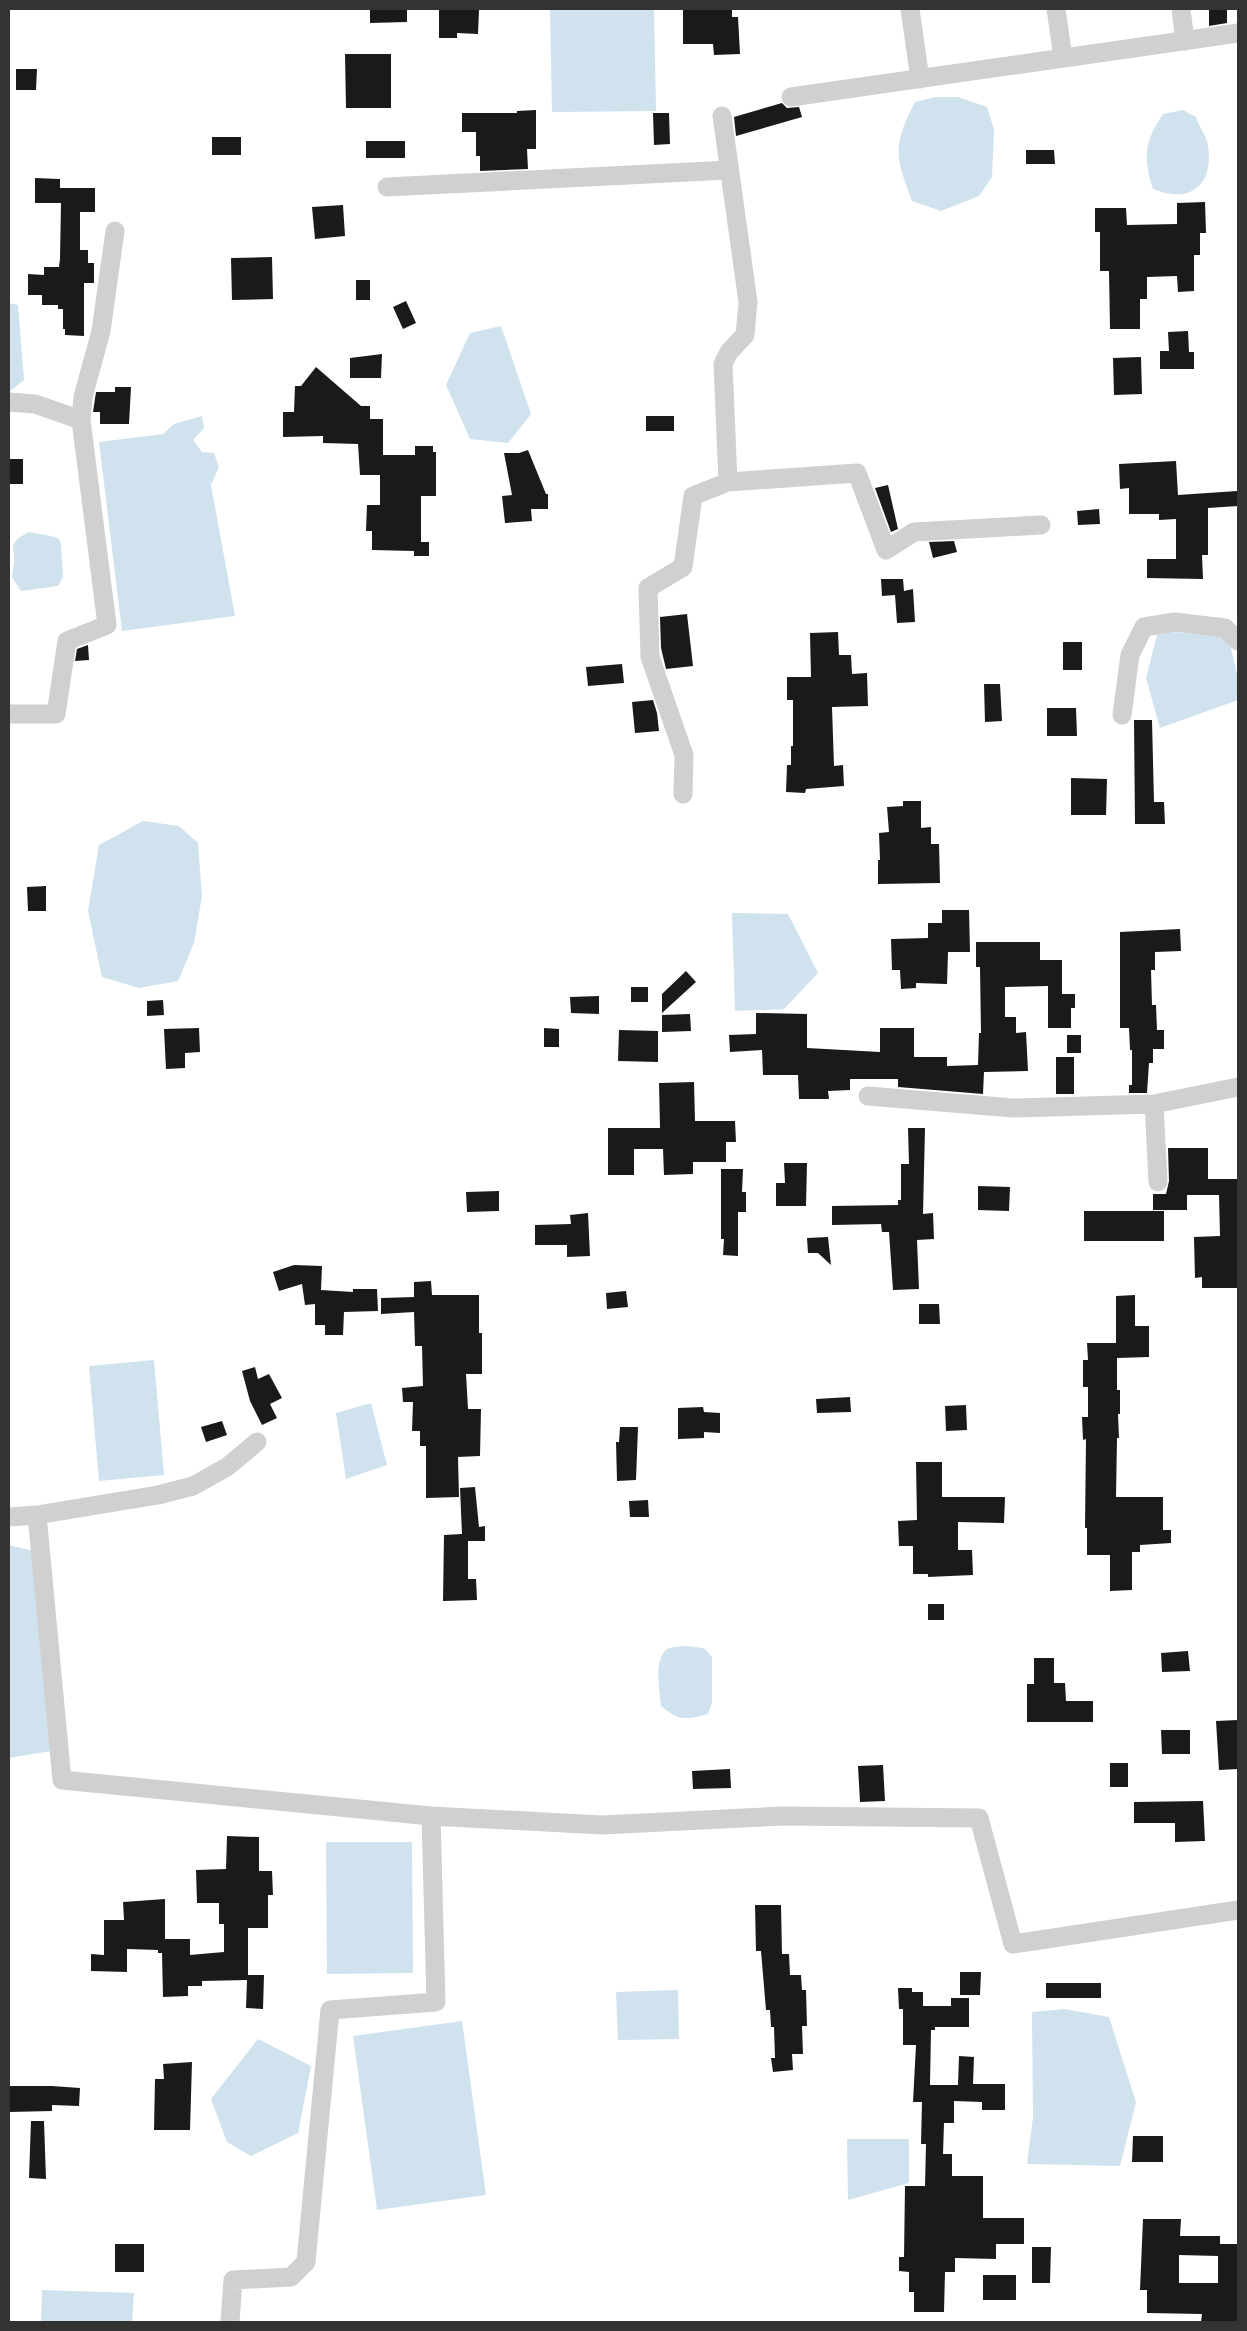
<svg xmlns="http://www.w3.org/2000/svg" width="1247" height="2331" viewBox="0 0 1247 2331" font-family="'Golos Text',sans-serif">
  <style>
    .water { fill: #cfe2ee }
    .building { fill: #1a1a1a; fill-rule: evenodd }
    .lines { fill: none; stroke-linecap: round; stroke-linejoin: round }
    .street { stroke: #d0d0d0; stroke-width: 19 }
  </style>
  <rect width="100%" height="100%" fill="#fff"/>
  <!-- water -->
  <path class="water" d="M550,9H654L656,111L552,112Z
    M935,97H958L987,107L994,130L992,177L979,196L941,211L912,201C895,155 892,147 915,102Z
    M1183,110L1196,117C1199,127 1206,135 1208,145C1214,186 1190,204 1153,189C1143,157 1144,142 1163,114Z
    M9,303L18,305L24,380L9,392Z
    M501,326L531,414L508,443L470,439L446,385L470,333Z
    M202,416L204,428L193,440L202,452L214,453L219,467L211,485L235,616L122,631L99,442L163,434L174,424Z
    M29,532L51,536L58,538L61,543L63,577L58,586L21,591L12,577L14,562L13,545L18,538Z
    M1158,631L1228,636L1238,678V700L1160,728L1146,678Z
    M143,821L179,826L198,843L202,896L194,943L178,981L139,988L102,977L88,911L99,845Z
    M732,913L788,914L818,973L784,1009L735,1011Z
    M154,1360L164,1475L99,1481L89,1366Z
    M371,1403L387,1465L346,1479L336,1413Z
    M9,1545L34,1551L51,1751L9,1758Z
    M685,1646L704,1648L712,1657V1703L708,1714C685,1720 679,1721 661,1706C660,1691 653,1662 666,1650C671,1646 679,1647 685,1646Z
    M326,1842H412L413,1973L327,1974Z
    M678,1990L679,2039L618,2040L616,1992Z
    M1064,2009L1109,2017L1136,2102L1120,2166L1027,2164L1033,2117L1032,2012Z
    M462,2021L486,2195L377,2210L353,2036Z
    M258,2039L311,2066L298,2133L251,2156L227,2142L211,2099Z
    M847,2139H909V2183L848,2200Z
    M42,2290L134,2293L132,2322H41Z"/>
  <!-- building -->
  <path class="building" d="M370,9H407V22L370,23Z
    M439,9L479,10L478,34L457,33V38H439Z
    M683,9H732V17H738L740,54L714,55L713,44H683Z
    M1209,9H1227V23L1209,26Z
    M345,54H391V108H346Z
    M16,69H37L36,90H16Z
    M782,103L787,108L799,107L802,117L736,136L734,117Z
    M536,110V149H527L528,169L480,171V156H476V132H462V113H517V111Z
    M653,113H669L670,144L654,145Z
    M212,137H241V155H212Z
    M366,141H405V158H366Z
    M1026,150H1054L1055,164H1026Z
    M35,178L60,179V188H95V212H80V250H88V263H94V283H84V336L65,335V329H63V309H58V305H42V295H28V274L44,275V267H59L60,259L61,203H35Z
    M1205,202L1206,233H1200V255H1194V291L1178,292L1177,276L1147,277V299H1140V329H1110L1109,271H1100V232H1095V208H1126L1127,225L1177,224V203Z
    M343,205L345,236L315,239L312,207Z
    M272,257L273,299L232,300L231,258Z
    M356,280H370V300H356Z
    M406,301L416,323L403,329L393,307Z
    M1188,331L1189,352H1194V369H1160V351H1169L1168,332Z
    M382,354L381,378H350V358Z
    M1141,357L1142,394L1114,395L1113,358Z
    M316,367L361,406H370V419H383V455H415V446H433V452H436V496H421V542H429V556H414V551L372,550V531H366L367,505H380V475H360L358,444L323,443V436L283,437V412H294L295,386H301Z
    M115,387H131L129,424H100V412H93L96,392H115Z
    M646,416H674V431H646Z
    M528,450L546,494H548V509H531L532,521L505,523L502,496L512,495L504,453H519Z
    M9,459H23V484H9Z
    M1176,461L1178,495L1237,491L1238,506L1208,508V555H1202L1203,579L1147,578V559H1176V519L1159,520V514H1129V488L1120,489L1119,464Z
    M888,485L898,529L891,532L875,488Z
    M1099,509L1100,524L1078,525L1077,511Z
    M954,541L957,552L933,558L929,542Z
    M881,579H903L904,591L913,589L915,622L897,623L895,595L882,596Z
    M687,614L693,666L666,669L661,648L660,617Z
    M838,632L839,655H851L852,674L867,673L868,706L832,707L834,766L843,765L844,786L806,789L805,793L786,792L787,765H791V746H793V700H787V677H811L810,633Z
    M1063,642H1082V670H1063Z
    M88,645L89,660L75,661L77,649Z
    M622,664L624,683L588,686L586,667Z
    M984,684H1000L1002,721L985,722Z
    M653,700L657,713L659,731L635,733L632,702Z
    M1047,708H1076L1077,736H1047Z
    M1134,720H1152L1154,802H1164L1165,824H1135Z
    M1071,778L1107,779L1106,815H1071Z
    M903,801H921V828L931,827V844H939L940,883L878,884V860H880L879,833L889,832L887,807L903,806Z
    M46,886V911H28L27,887Z
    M942,910H969L970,952H948L947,984L916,983V988L901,989L900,970H892L891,939L928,938V923H942Z
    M1180,929L1181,951L1155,952V970H1151L1152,1005H1156L1157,1030H1164V1049H1153V1063H1149L1147,1093H1129V1085H1132V1050H1130L1129,1028H1120V932Z
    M976,942H1040V960H1062V994H1075V1008H1071V1028H1048V986L1005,987V1017H1016V1033L1026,1032L1028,1071L984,1072L983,1094L898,1087V1079H850V1090L828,1091L829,1099H799L798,1075H763L762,1050L730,1052L729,1035L756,1034V1013L807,1014V1048L880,1052V1028H914V1057H947V1066L978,1065L979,1033H981L980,967H976Z
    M686,971L696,982L662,1013V994Z
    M631,987H648V1002H631Z
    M599,996V1014L571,1013L570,997Z
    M163,1000L164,1015L147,1016V1001Z
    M690,1014L691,1031L662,1032V1015Z
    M199,1028L200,1052L185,1053V1068L166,1069L164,1029Z
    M544,1028L559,1029V1047H544Z
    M619,1030L658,1031V1062L618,1061Z
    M1067,1035H1081V1053H1067Z
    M1056,1057H1074V1094H1056Z
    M694,1082L695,1121H735L736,1142H726V1162H693V1174L664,1175L663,1149H634V1175H608V1128H660L659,1083Z
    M908,1128H925L923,1214L933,1213L934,1239L917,1240L919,1289L893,1290L889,1232H882L881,1224L832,1225V1206L898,1205V1200H901V1164H909Z
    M1168,1148H1208V1179H1238V1288H1202V1277L1195,1278L1194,1237L1220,1236L1219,1195H1187V1210H1153V1194H1166L1169,1181Z
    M784,1163H807L806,1206H776V1183H785Z
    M721,1169H743L742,1192H746V1212H738V1256L723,1255L724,1239H721Z
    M978,1186L1010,1187L1009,1211L978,1210Z
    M499,1191V1211L467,1212L466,1192Z
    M1084,1211H1164V1241H1084Z
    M588,1213L590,1256L567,1257V1245H535V1225L571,1224L570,1215Z
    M828,1237L831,1265L818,1253H808L807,1238Z
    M294,1265L322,1266L321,1290L353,1292V1289H377L378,1311L344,1312L343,1335H325V1325H315V1304L305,1305L302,1284L279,1291L273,1272Z
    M431,1281L432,1295H479V1333H482V1374H466L468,1409H481L480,1456L458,1457L459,1497L426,1498V1446H420V1431H412L413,1402H403L402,1388L423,1386L422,1346H415L414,1312L381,1314V1298L414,1297V1282Z
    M626,1291L628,1307L607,1309L606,1293Z
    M1135,1295V1326H1149V1357L1117,1358V1390H1120V1414H1118L1119,1438H1117L1116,1497H1163V1530H1171V1543L1140,1545V1552H1132V1590L1110,1591V1555H1087V1528H1085L1086,1439L1083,1440L1082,1417H1088V1387H1083V1360H1088L1087,1343H1116V1296Z
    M919,1304H939L940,1324H919Z
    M255,1367L258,1379L269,1374L282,1398L270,1404L277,1418L262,1425L250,1401L242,1371Z
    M850,1397L851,1412L817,1413L816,1399Z
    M966,1405L967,1430L946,1431L945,1406Z
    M703,1407L704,1412L720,1413V1433L704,1432V1438L678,1439V1408Z
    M222,1421L227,1435L206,1442L201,1427Z
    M620,1427H638L636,1480L617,1481L616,1442H619Z
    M916,1462H942V1497H1005L1004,1523L958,1522V1550H972L973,1575L928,1577V1574H913V1546H899L898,1521L917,1520Z
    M475,1487L479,1527L485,1526V1541H468V1579H476L477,1600L443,1601L444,1535L462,1534L460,1488Z
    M648,1500L649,1517H630L629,1501Z
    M928,1604H944V1620H928Z
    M1188,1651L1190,1671L1162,1672L1161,1653Z
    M1034,1658H1054V1683H1065L1066,1701H1093V1722H1027V1684H1034Z
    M1238,1720V1769L1219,1770L1216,1721Z
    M1161,1730H1190V1754H1162Z
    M1110,1763H1128V1787H1110Z
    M883,1765L885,1801L860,1802L858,1766Z
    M730,1769L731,1788L693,1789L692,1771Z
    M1203,1801L1205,1841L1175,1842V1823H1134V1802Z
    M227,1836L259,1837V1871H272L273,1895H268V1928H248V1975H264L263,2009L246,2008L247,1980L202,1981V1986H188V1996L163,1997L162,1953H158V1950L127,1949V1972L91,1971V1954L104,1955V1920H124L123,1902L165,1899V1939H190V1955L224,1952V1924H219V1903H197L196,1870L226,1869Z
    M755,1905H781L782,1954H789L790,1975H801L802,1990H806L807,2026H802L803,2054H792L793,2070L773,2072L771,2058H775L774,2027H771L770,2010H766L761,1951H756Z
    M960,1972H981L980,1995H960Z
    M1046,1983H1101V1998H1046Z
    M898,1988H912V1992H923V2006H951V1998H969V2027H935V2030H931L930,2085H958L959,2056L974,2057L973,2084H1005V2110H982V2102L954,2101V2123H944L943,2154H952V2176H983V2218H1024V2244H996V2259L955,2258V2272H945L944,2312H914V2292H909V2272L899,2271V2257H904L905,2186H925L926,2144H921L922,2102H913L916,2045H903V2009H899Z
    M192,2062L190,2130H154L155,2079H164L163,2064Z
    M9,2086H52L80,2088L79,2106L52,2105V2111L9,2112Z
    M31,2121H44L46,2179L29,2178Z
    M1133,2136H1163V2162H1132Z
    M1143,2219H1181L1180,2236H1220V2244H1238V2322H1201L1202,2314L1147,2313V2290H1140ZM1179,2255L1218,2256V2283H1179Z
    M115,2244H144V2272H115Z
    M1032,2247H1051L1050,2283H1032Z
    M983,2275H1016V2300H983Z"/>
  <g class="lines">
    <!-- street -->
    <path class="street" d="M910,9L920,79
      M1056,9L1063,58
      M1181,9L1185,41
      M791,97L1238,33
      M387,187L729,170
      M9,402L35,404L81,420
      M728,482L857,473L886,550L914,532L1041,525
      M9,714H56L67,641L107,625L81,420L83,397L101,331L115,231
      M1122,715L1130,655L1144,627L1175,622L1225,628L1238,641
      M683,794L684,755L650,657L648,588L683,567L693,496L728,482L723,364L729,352L745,335L748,302L722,116
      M868,1096L1013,1108L1154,1104L1238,1087
      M1154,1104L1158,1182
      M37,1515L158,1495L193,1486L227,1467L257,1442
      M9,1517L37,1515L62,1780L431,1816L602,1825L783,1816L979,1818L1013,1944L1238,1910
      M230,2322L233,2280L291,2277L306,2262L330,2010L436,2002L431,1816"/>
  </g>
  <!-- border -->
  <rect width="1247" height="2331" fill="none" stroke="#333333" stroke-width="20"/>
</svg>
